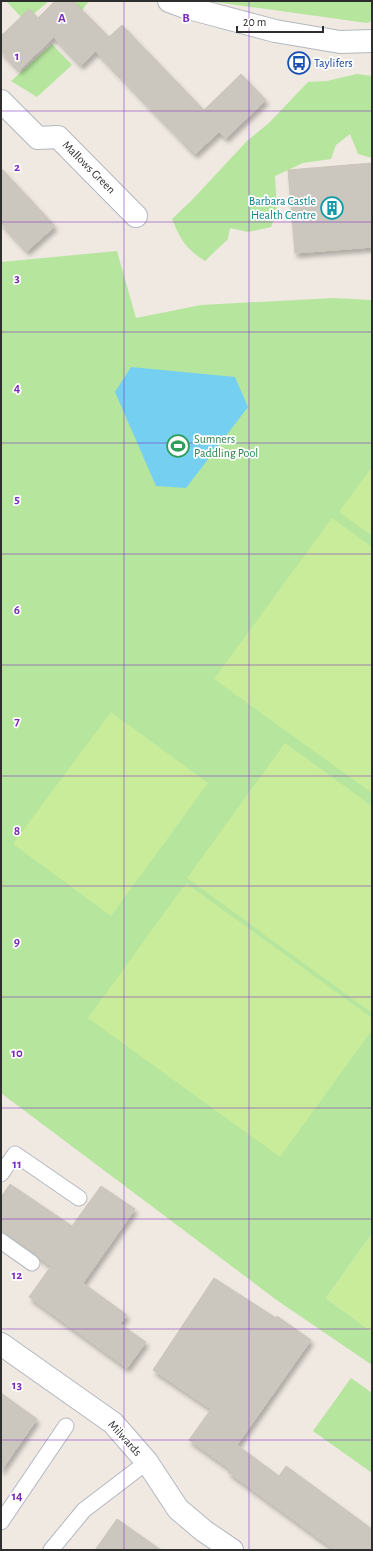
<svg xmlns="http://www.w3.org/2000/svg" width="373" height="1551" viewBox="0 0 373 1551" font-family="'Alegreya Sans',sans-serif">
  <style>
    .green { fill: #b6e59e }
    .pitch { fill: #c9ec9a }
    .water { fill: #75cff0 }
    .building { fill: #cbc7bf; stroke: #cbc5ba; filter: url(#shadow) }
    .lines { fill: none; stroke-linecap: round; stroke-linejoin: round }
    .lane-casing { stroke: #b4b7c1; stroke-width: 17 }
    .street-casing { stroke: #b4b7c1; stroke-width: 24 }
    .lane { stroke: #fff; stroke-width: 15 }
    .street { stroke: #fff; stroke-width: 22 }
    .grid { fill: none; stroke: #7b2cbf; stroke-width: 1; stroke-opacity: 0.55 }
    .labels { text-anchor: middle; stroke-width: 3.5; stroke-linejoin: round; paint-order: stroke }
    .transit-label { font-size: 12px; fill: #164399; stroke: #fff; text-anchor: start }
    .street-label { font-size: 12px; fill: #2e2e2e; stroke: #fff }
    .culture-label { font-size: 12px; fill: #0d838f; stroke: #fff; text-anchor: end }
    .leisure-label { font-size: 12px; fill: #27864d; stroke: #fff; text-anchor: start }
    .grid-label { font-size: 13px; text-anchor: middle; font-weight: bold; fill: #7b2cbf; stroke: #fff; stroke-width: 3.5; stroke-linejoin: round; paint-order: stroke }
  </style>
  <defs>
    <filter id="shadow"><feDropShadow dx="2.5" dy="4.5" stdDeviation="2" flood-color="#0004"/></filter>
  </defs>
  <rect width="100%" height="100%" fill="#efe9e1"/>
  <!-- green -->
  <path class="green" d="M6,1H49L25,21Z
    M58,1H89L79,14Z
    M208,1H372V21L367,23Z
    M52,44L72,65L37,97L11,81Z
    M357,74L372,76V158L358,154L350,134L336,145L331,159L303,163L275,176L277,212L271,227L248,232L230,228L228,239L205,261C186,249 180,239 172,219L192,200L247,141L269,123L308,82L327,81Z
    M117,251L136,318L201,305L334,298L372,300V1234L326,1298L372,1332V1365L278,1301L1,1093V262Z
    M351,1378L372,1393V1473L313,1431Z"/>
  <!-- pitch -->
  <path class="pitch" d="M372,467V536L339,512Z
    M332,518L372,547V793L214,679Z
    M111,712L208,783L111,916L13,844Z
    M285,743L372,806V1013L187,878Z
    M186,883L372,1018V1030L280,1157L88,1018Z
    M372,1234V1332L326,1298Z"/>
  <!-- water -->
  <path class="water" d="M131,367L235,377L248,407L186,488L156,486L115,392Z"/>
  <!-- building -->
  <path class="building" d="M55,1H73L109,37L122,25L204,110L241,74L266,100L226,138L219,132L195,154L96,51L81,65L54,37L19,70L1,51V36L29,9L38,18Z
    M372,163V247L295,253L288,170Z
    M1,168L55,226L27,251L1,223Z
    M10,1184L72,1226L101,1186L135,1209L83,1283L127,1315L120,1324L146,1342L127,1368L29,1297L51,1266L1,1231V1197Z
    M214,1278L276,1318L277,1316L311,1340L237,1445L279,1476L286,1466L372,1529V1550H335L228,1472L230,1469L189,1440L211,1409L153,1370Z
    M1,1393L37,1419L1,1471Z
    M117,1519L161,1550H95Z"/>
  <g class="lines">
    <!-- lane casing -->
    <g class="lane-casing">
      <path id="lane" d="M1,1174L15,1154L79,1198
        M1,1241L32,1263
        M1,1522L66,1426
        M51,1550L84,1510L147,1462"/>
    </g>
    <!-- street casing -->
    <g class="street-casing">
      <path id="street" d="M169,1L185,7L275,31L340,42L372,41
        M1,101L38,138L58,137L136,216
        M1,1344L113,1423L147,1462L178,1509L204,1531L232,1550"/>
    </g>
    <!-- lane -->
    <use href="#lane" class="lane"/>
    <!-- street -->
    <use href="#street" class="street"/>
  </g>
  <!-- grid -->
  <path class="grid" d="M124,1V1550M249,1V1550M1,111H372M1,222H372M1,332H372M1,443H372M1,554H372M1,665H372M1,776H372M1,886H372M1,997H372M1,1108H372M1,1219H372M1,1329H372M1,1440H372"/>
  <!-- icons -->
  <defs>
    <g id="bus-ring" transform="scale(1.15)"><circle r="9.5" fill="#fff" stroke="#1a4fb4" stroke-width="1.5"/><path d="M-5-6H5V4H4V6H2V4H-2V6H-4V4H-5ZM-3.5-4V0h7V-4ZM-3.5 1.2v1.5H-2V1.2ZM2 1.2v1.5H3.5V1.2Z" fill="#1a4fb4"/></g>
    <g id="building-ring" transform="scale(1.15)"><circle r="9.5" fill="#fff" stroke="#0f9aa8" stroke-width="1.5"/><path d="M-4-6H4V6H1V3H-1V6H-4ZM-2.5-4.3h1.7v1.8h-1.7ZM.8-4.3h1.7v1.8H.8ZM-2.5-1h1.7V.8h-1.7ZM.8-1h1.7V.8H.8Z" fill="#0f9aa8"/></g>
    <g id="stadium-ring" transform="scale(1.15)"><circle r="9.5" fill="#fff" stroke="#2e9e5b" stroke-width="1.5"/><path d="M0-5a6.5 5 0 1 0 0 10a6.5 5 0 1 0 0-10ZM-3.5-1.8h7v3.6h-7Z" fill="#2e9e5b"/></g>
  </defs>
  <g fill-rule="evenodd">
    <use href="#bus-ring" x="299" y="63"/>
    <use href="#building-ring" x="332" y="208"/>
    <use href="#stadium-ring" x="178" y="446"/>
  </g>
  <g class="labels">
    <!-- transit labels -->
    <g class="transit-label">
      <text x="314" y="67">Taylifers</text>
    </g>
    <!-- street labels -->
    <g class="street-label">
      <text transform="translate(89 167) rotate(45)" y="4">Mallows Green</text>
      <text transform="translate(125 1438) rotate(48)" y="4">Milwards</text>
    </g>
    <!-- culture labels -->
    <g class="culture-label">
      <text x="316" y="205">Barbara Castle<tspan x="316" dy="14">Health Centre</tspan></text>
    </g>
    <!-- leisure labels -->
    <g class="leisure-label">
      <text x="194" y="443">Sumners<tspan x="194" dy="14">Paddling Pool</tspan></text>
    </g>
  </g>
  <g class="grid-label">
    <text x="62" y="22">A</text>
    <text x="186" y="22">B</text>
    <text x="17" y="60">1</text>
    <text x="17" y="171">2</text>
    <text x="17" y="282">3</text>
    <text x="17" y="392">4</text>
    <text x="17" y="503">5</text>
    <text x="17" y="614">6</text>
    <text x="17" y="725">7</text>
    <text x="17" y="835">8</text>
    <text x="17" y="946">9</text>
    <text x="17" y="1057">10</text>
    <text x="17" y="1168">11</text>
    <text x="17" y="1279">12</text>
    <text x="17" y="1389">13</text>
    <text x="17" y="1500">14</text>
  </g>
  <!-- border -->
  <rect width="373" height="1551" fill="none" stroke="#2e2e2e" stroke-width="4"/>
  <!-- scale -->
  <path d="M237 26v6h86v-6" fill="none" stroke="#2e2e2e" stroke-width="2"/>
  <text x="243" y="26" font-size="12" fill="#2e2e2e" stroke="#ffffff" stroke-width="3" paint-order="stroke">20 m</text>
</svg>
